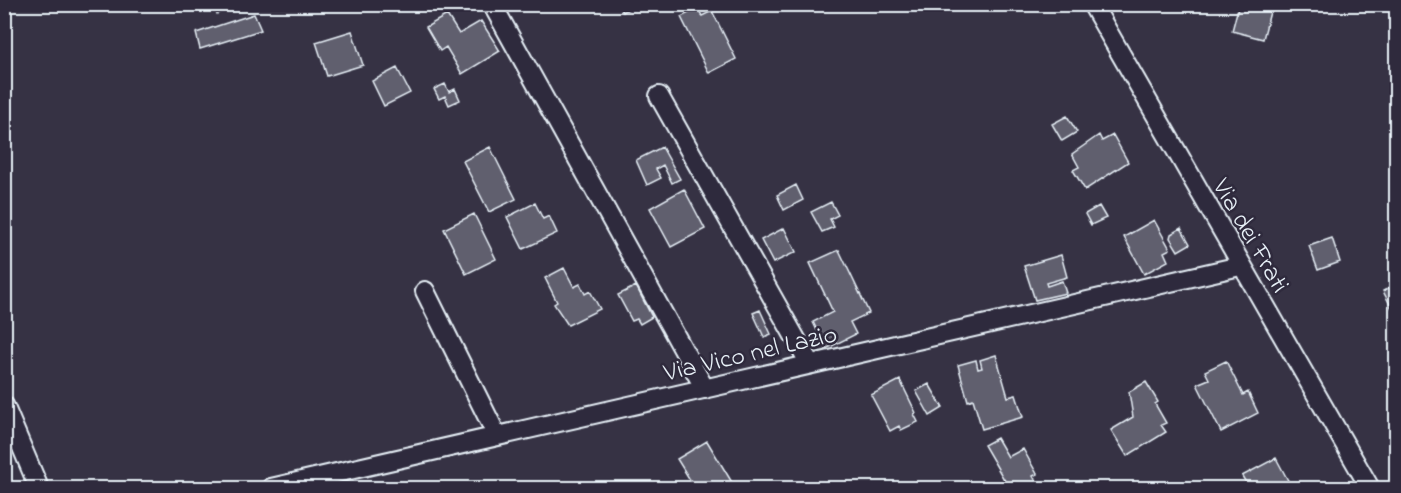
<svg xmlns="http://www.w3.org/2000/svg" width="1401" height="493" viewBox="0 0 1401 493" font-family="'Indie Flower',sans-serif">
  <style>
    .building { fill: #605e6e; stroke: #e8f1f8; stroke-width: 1.5 }
    .lines { fill: none; stroke-linecap: round; stroke-linejoin: round }
    .street-casing { stroke: #e8f1f8; stroke-width: 22 }
    .street { stroke: #2f2a3d; stroke-width: 18 }
    .labels { text-anchor: middle; stroke-width: 5; stroke-linejoin: round; paint-order: stroke }
    .street-label { font-size: 26px; fill: #e8f1f8; stroke: #2f2a3d }
  </style>
  <rect width="100%" height="100%" fill="#363244"/>
  <filter id="ink" filterUnits="userSpaceOnUse"><feTurbulence type="fractalNoise" baseFrequency=".0167" numOctaves="2"/><feDisplacementMap in="SourceGraphic" scale="12" xChannelSelector="R" yChannelSelector="G"/><feConvolveMatrix kernelMatrix="1 2 1 2 8 2 1 2 1" color-interpolation-filters="sRGB"/></filter>
  <g filter="url(#ink)">
    <!-- building -->
    <path class="building" d="M202,4H233L217,14L212,7L206,10Z
      M618,4H637L623,12Z
      M1239,4H1256L1271,8L1263,39L1232,31Z
      M698,8L702,16L712,11L736,59L709,73L681,17Z
      M254,14L261,30L200,49L196,33Z
      M447,15L459,34L481,21L500,51L462,74L446,47L440,51L426,27Z
      M352,31L363,65L327,76L316,42Z
      M397,68L410,93L384,106L372,81Z
      M445,84L449,92L455,89L460,100L449,105L445,96L439,99L434,89Z
      M1067,116L1077,132L1062,141L1052,124Z
      M1099,135L1102,141L1113,135L1128,162L1085,190L1073,170L1079,167L1072,154Z
      M490,147L516,199L489,212L463,161Z
      M662,147L680,179L672,183L663,165L656,169L661,178L647,185L636,160Z
      M796,185L803,200L784,210L777,195Z
      M684,189L705,229L671,247L650,208Z
      M831,202L838,215L830,219L834,227L822,232L811,212Z
      M535,203L543,219L549,216L557,233L523,249L507,217Z
      M1099,206L1106,218L1091,225L1085,214Z
      M474,214L496,259L466,274L444,229Z
      M1154,220L1170,249L1164,252L1168,261L1144,274L1124,237Z
      M784,228L796,252L773,263L761,240Z
      M1181,228L1190,244L1178,251L1170,238L1171,234Z
      M1332,238L1340,262L1318,270L1309,246Z
      M839,250L869,313L850,322L856,334L826,349L813,322L833,312L810,263Z
      M1061,255L1067,277L1046,283L1047,286L1062,281L1066,293L1035,300L1024,266Z
      M564,268L574,287L580,284L585,294L590,291L600,309L568,325L554,304L557,302L545,278Z
      M1396,284V316L1383,291Z
      M636,286L652,317L640,324L637,319L632,321L618,295Z
      M760,310L771,334L764,337L753,313Z
      M996,355L1008,397L1016,395L1023,417L982,429L973,399L968,401L958,365L976,360L978,369L982,368L980,360Z
      M1226,361L1243,395L1248,392L1258,413L1221,432L1197,384L1209,379L1205,371Z
      M900,380L916,413L914,414L918,422L901,430L899,426L890,431L871,395Z
      M1146,382L1158,402L1155,404L1166,423L1161,425L1166,432L1127,456L1111,430L1133,417L1129,392Z
      M929,384L943,408L930,416L916,391Z
      M997,438L1008,457L1023,449L1037,474L1033,476L1040,488H1009L984,445Z
      M707,441L733,484L726,488H695L677,459Z
      M1276,458L1292,488H1249L1242,476Z
      M1086,483L1090,488H1077Z"/>
    <g class="lines">
      <!-- street casing -->
      <g class="street-casing">
        <path id="street" d="M492,4L705,389
          M1092,4L1370,488
          M659,96L810,364
          M425,291L497,436
          M4,405L39,488
          M271,488L1240,266"/>
      </g>
      <!-- street -->
      <use href="#street" class="street"/>
    </g>
  </g>
  <g class="labels">
    <!-- street labels -->
    <g class="street-label">
      <text transform="translate(1252 235) rotate(60)" y="9">Via dei Frati</text>
      <text transform="translate(750 352) rotate(-13)" y="9">Via Vico nel Lazio</text>
    </g>
  </g>
  <!-- margin -->
  <rect width="1401" height="493" fill="none" stroke="#2f2a3d" stroke-width="24"/>
  <rect x="12" y="12" width="1377" height="469" fill="none" stroke="#e8f1f8" stroke-width="2" filter="url(#ink)"/>
</svg>
